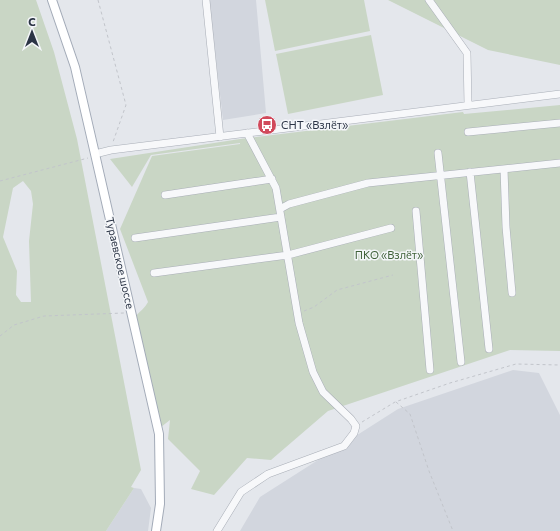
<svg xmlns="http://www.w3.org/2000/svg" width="560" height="531" viewBox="0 0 560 531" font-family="Commissioner,sans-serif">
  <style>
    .built { fill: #d2d6de }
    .green { fill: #c9d6c5; fill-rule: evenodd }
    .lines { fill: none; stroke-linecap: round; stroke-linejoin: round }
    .minor-casing { stroke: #a9aeb7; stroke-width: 8 }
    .major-casing { stroke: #a3abb8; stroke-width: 10 }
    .path { stroke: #c2c5cb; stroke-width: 1; stroke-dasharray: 3 3; stroke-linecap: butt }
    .minor { stroke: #f7f8fa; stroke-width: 7 }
    .major { stroke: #fff; stroke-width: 8 }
    .labels { text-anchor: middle; stroke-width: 3; stroke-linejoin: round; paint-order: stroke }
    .poi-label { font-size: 11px; fill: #2b3445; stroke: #f4f6f9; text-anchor: start }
    .park-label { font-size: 11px; fill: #3f6138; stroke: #f4f6f9 }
    .street-label { font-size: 11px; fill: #2b3445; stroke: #f4f6f9 }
  </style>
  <rect width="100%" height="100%" fill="#e4e7ec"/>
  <!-- built -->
  <path class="built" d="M209,0H256L266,113L223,120Z
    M513,370L539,373L560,415V531H240L260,497L398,409Z
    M134,488L141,489L151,508L148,531H106Z"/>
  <!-- green -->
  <path class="green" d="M0,0H36L54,52L77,139L141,470L131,487L134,488L106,531H0ZM23,181L31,191L33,204L29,241L31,302H21L16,295L17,271L3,237L13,188Z
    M265,0H364L370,31L275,51Z
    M388,0H560V65L488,50Z
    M371,35L383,95L288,114L276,54Z
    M560,105V351L510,350L328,411L271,460L247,458L214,495L191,489L200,471L168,439L170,420L161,427L136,316C140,311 145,308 148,302L120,229L152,156L240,144V143L151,155L132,187L110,159L240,139L463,112L464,114Z"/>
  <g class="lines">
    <!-- minor casing -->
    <g class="minor-casing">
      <path id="minor" d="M206,0L220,137
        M429,0L467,53L468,105
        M468,132L560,123
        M438,153L461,362
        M95,154L111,150L560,94
        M504,169L506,227L512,293
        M470,172L489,349
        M165,195L272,179
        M280,209L289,204L368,183L560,163
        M416,211L430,370
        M135,238L281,217
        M154,273L288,255L391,228
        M217,531L241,492L268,474L344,446L354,433L356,426L351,419L323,392L313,372L299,323L276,188L247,133"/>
    </g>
    <!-- major casing -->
    <g class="major-casing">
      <path id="major" d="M52,0L75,67L95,154L159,434L160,504L156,531"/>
    </g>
    <!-- path -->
    <path class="path" d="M98,0L126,105L113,142
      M0,181L88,158
      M304,311L314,307L337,290L393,275
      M0,336L14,325L44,316L124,313
      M396,402L410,414L429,471L453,531
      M362,422L395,402L450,383L516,364L560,365"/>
    <!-- minor -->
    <use href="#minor" class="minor"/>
    <!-- major -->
    <use href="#major" class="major"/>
  </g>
  <!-- icons -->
  <defs>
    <g id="bus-disc" transform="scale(1)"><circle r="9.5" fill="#d1495b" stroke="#f4f6f9"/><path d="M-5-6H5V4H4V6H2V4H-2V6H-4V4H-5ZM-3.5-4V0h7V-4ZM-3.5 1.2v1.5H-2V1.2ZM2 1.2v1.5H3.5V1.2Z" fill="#fff"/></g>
  </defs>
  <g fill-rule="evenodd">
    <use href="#bus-disc" x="267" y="125"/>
  </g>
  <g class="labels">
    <!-- poi labels -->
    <g class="poi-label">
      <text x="281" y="129">СНТ «Взлёт»</text>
    </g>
    <!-- park labels -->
    <g class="park-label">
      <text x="389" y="259">ПКО «Взлёт»</text>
    </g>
    <!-- street labels -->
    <g class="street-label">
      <text transform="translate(120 263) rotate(77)" y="4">Тураевское шоссе</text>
    </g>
  </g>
  <!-- north arrow -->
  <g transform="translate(32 32)" stroke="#f4f6f9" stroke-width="3" paint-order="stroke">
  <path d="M0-3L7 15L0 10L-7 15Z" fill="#2b3445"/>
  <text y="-6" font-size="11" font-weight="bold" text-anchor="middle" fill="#2b3445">С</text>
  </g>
</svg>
